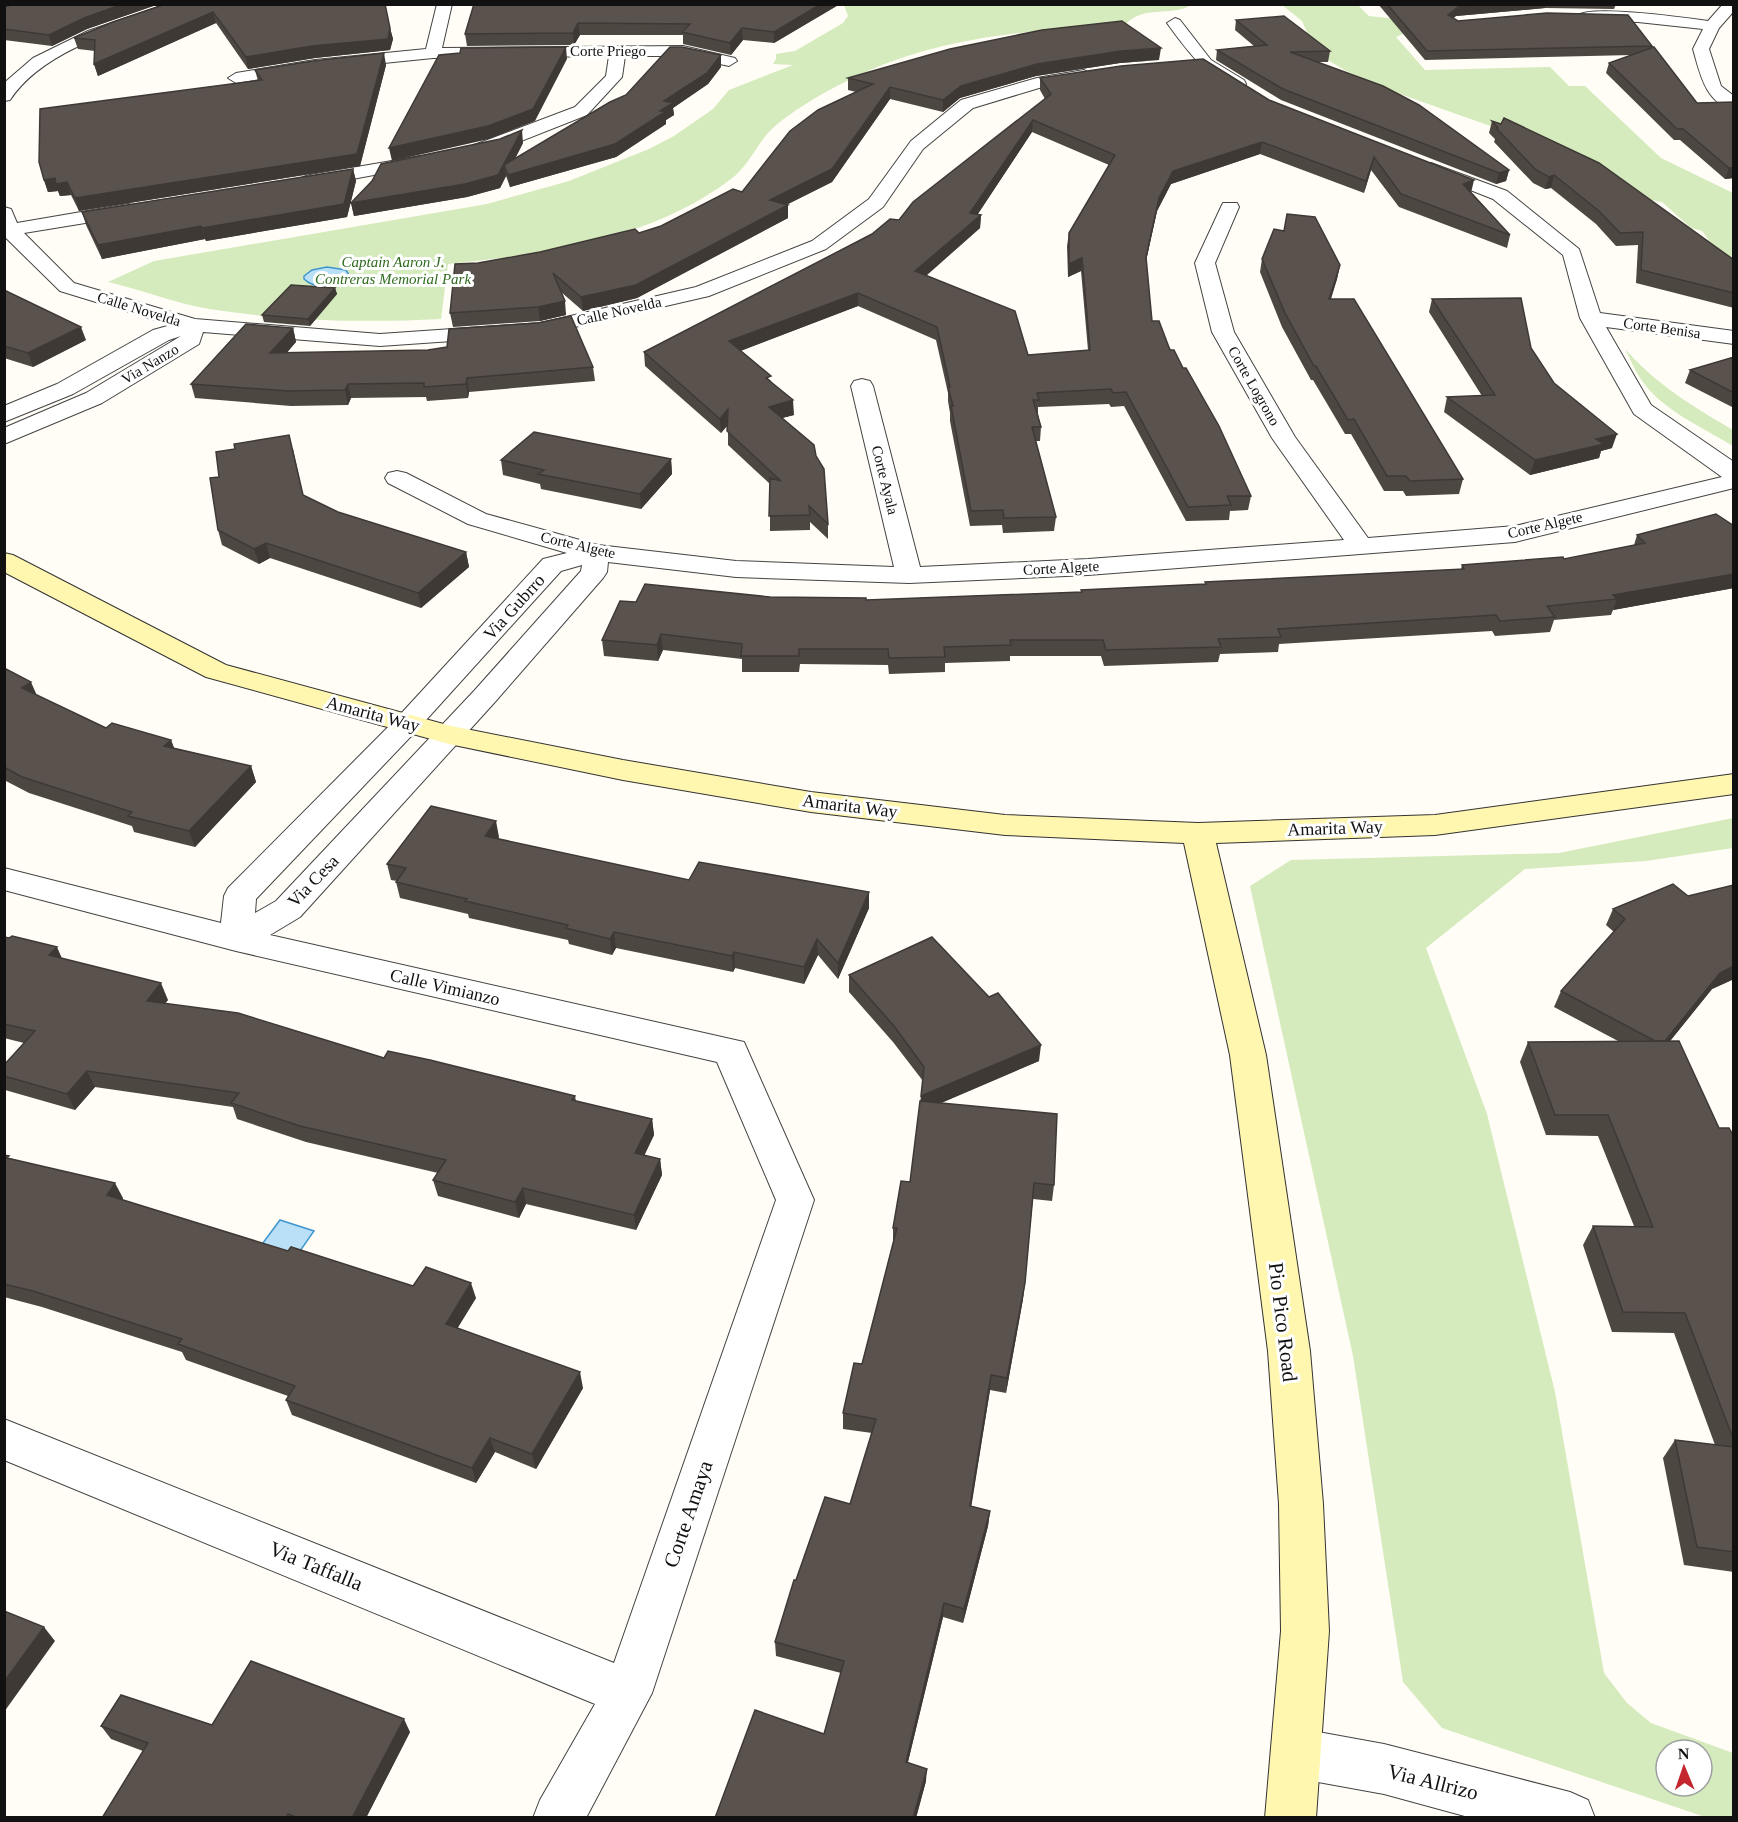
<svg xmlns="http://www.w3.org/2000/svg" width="1738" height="1822" viewBox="0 0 1738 1822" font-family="Georgia,serif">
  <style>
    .green { fill: #d5ebbd; fill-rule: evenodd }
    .water { fill: #b9e0f7; stroke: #3f96cf; stroke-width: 1.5 }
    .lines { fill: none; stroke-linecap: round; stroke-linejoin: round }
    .street-casing { stroke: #444; stroke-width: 2 }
    .secondary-casing { stroke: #333; stroke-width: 2 }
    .street { fill: #fff; fill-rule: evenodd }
    .secondary { fill: #fff6b0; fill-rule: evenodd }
    .wall { fill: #4d4742; fill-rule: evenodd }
    .shaded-wall { fill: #3f3936 }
    .building { fill: #5a524d; stroke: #3f3936; stroke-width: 1.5; fill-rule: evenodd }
    .labels { text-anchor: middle; stroke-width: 6; stroke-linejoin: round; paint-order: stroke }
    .far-street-label { font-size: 15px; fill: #111; stroke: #fff }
    .far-park-label { font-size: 15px; font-style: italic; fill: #2f6b1f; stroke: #fff }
    .street-label { font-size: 18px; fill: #111; stroke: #fff }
    .near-street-label { font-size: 21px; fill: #111; stroke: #fff }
  </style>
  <rect width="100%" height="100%" fill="#fffdf5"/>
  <!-- green -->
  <path class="green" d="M844,5H1191C1172,17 1143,5 1126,24C1033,30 936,36 851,79C828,90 793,110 774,127C758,141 749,166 731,179C651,240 545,254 448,264L441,319C364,323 286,321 209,309C175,303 142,290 108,282L154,261L487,204L569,181L649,149L674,136L713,109L729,90L793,65L773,64L776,59V54L795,51L843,23L848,16Z
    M1282,5H1358L1369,16L1397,19L1407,32L1396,37L1425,70L1550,67L1569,86H1585L1661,158L1733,193V262L1721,257L1702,231L1691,228L1662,202L1651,200L1621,182L1499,129L1397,93L1346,71L1326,59L1313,46L1302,21Z
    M1625,349C1657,385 1692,406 1733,430V446C1702,427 1661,410 1640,378C1634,369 1630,358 1625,349Z
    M1733,818V848L1646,861L1525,869L1426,948L1487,1114L1555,1392L1604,1673L1627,1703L1651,1723L1733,1753V1817L1708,1818L1442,1728L1403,1682L1353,1356L1250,886L1291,860L1559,853ZM1666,1750H1702V1786H1666Z"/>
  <!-- water -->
  <path class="water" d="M327,267L346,270L349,275C340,287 315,290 304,279V276L312,270Z
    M280,1220L314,1231L284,1274L248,1263Z"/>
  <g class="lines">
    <!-- street casing -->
    <g class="street-casing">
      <path id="street" d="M167,4H190L188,7C130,27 46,46 10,100L4,101V83L33,58L88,31Z
        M437,4H452L442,48L683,46L735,58L737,61L729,66L683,56H625L622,77L587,115L501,149L480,154L474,153L471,149L474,145L575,107L606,76L609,56L433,58L315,70L236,83L228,78L236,73L315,60L426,49Z
        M1723,4H1734V11L1719,28L1709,49L1721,86L1734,96V110C1705,103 1700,73 1693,49L1703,29L1638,22L1585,21L1577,16C1588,4 1688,18 1708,21Z
        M1175,18L1180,20L1211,60L1244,80L1246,84L1244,88C1217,94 1181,42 1167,23Z
        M1084,70L1092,75L1090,78L1039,88L973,108L923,149L883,207L826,249L709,296L540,335L380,346L203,332L199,344L102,403L4,444V428L86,393L181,336L169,340L73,394L4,422V406L57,384L153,330L171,325L60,291L4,236V207L11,209L17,223L128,204L135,206L138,210L135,214L128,216L24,233L74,283L195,319L380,334L540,323L696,287L812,241L869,199L911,141L961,100L1037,78Z
        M421,156L427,157L430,161L427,165L310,187L303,185L301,181L303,177L310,175Z
        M1431,163L1507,191L1579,249L1600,313L1734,331V344L1606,327L1651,405L1734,462V488L1515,542L1088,575L909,583L736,577L608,562L607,572L603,578L494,703L300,917L270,935L744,1042L814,1200L652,1693L586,1818H533L540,1800L595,1704L4,1460V1419L614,1663L776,1200L717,1062L236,951L4,890V868L221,923L224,896L228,888L397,718L543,559L567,553L468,524L388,483L385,478L388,473L397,471L406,473L486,514L598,545L736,561L894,567L851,386L854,381L862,379L870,381L873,386L920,567L1088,559L1344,540L1272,438L1212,332L1195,263L1221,207L1223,203H1237L1239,207L1215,263L1234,332L1295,437L1368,538L1515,526L1722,477L1634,414L1580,318L1563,255L1493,199L1425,172L1422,168L1425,164ZM582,565L581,571L474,691L276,901L255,913L256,899L417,730L561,571Z
        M1296,1728L1384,1744L1570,1792L1588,1800L1595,1818H1472L1384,1794L1296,1778L1278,1771L1271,1753L1278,1735Z"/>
    </g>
    <!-- secondary casing -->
    <g class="secondary-casing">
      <path id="secondary" d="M4,553L13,555L226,665L451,726L623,760L811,792L1005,815L1198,823L1435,815L1734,774V794L1435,835L1216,843L1266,1055L1310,1351L1323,1504L1329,1631L1316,1818H1265L1281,1631L1279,1504L1268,1351L1230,1055L1184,843L1005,835L811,812L623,780L449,744L206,677L4,572Z"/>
    </g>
    <!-- street -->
    <use href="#street" class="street"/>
    <!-- secondary -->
    <use href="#secondary" class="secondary"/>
  </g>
  <!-- wall -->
  <path class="wall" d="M14,4H159L87,29L52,46L4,40V7Z
    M166,4L390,28L393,39L390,50L315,58L248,69L216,23L98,76L94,64L95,51L78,49L74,38Z
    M474,4H840L774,43L743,40L731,55L683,44V35H580L574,45L467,46L465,34Z
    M1378,4H1616L1614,9L1545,8L1456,16L1453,18L1458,21L1652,46L1651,48L1697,103L1734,102V178L1725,179L1680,140H1674L1606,73L1609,63L1632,55L1425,60Z
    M1236,20L1330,51L1328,62H1317L1509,170L1506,181L1496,184L1281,100L1216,60L1217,50L1254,46L1235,30Z
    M1159,60L1120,63L1036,76L960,98L943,112L890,99L832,182L786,205H788V218L637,298L583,311L561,292L566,315L540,321L453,327L450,313L478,263L540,252L639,233L661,226L742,192L856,92L848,90V78Z
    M386,65L360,166L79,211L71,195L60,196L58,191L48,192L44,180L258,81L255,70Z
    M721,67L708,84L673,108L674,115L666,120V124L616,157L510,187L506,176L500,188L467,197L354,216L351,203L523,143L515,159Z
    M1040,78L1269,100L1471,192L1510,235L1507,248L1399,207L1371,170L1364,193L1260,154L1171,184L1157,211L1146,261L1152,321L1183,368L1251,496L1248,510L1230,511L1229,520L1186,521L1124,406L1111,407L1109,404L1038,407V414L1041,427L1040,441H1036L1056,517L1054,531L1003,533L1002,525L970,526L950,421V413L948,401V393L936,340L858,306L740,351L771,381L794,415L782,418L828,524V539L810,522V530L770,531V484L728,445V425L721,433L645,366L644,352L899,220L1045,99L1040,90ZM1032,132L1109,165L1069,233L1067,246L1068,277L1081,271L1088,350L1028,355L926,276L980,228L981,215H977Z
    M1492,121L1734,260V308L1636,283L1638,245L1616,246L1596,224L1551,188L1545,189L1533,183L1494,142L1495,139L1489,133Z
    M353,169L356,181L347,217L206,241L205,239L102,259L86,225L82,212Z
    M1262,259L1340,265L1337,279L1331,299L1463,479L1459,494L1406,496L1403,491H1384L1351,434H1345L1313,380H1311L1282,327L1260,272Z
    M335,288L337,294L310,326L264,322L262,315Z
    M4,290L86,340L33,367L4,358Z
    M1432,299L1531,348L1554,383L1612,448L1601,451L1599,458L1530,475L1444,412L1447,397L1482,396L1429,312Z
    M293,328L296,342L286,353L593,367L595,381L469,392L468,398L427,401L426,397L351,398L348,405L291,406L195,398L191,384Z
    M1734,357V408L1685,383L1690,370Z
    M293,449L303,495L338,512L466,552L469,567L421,608L270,558L259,564L222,545L218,530Z
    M671,459L672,474L641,509L541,489L540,484L503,475L501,460Z
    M1734,526V588L1613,610L1611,615L1554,620L1550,632L1495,636L1492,631L1279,644L1278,652L1220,654L1218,662L1104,666L1101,656H1010V661L945,663V672L889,674L888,665L800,664L799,672H742V659L663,650L658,661L604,656L602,640L636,602L770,597L866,600L1081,592V590L1205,584V582L1461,569L1462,565L1564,559L1634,545L1637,535Z
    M4,668L37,695L106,728L171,740L174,748L251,766L256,782L195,847L134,832L132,826L29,793L4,780Z
    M499,837L498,839L689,880L869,908L838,979L818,955L804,984L735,968L733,972L616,948L612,955L569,944L568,940L469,918L468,914L400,898L396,882L397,881L391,880L387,864Z
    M1734,885V979L1712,989L1670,1041L1719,1128L1734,1137V1572L1684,1565L1663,1458L1675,1440L1715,1445L1674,1333L1612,1332L1583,1245L1593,1226H1634L1598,1136L1546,1135L1520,1062L1528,1042L1618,1041L1554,1007L1561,991L1614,932L1606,925L1613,909L1688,896Z
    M4,937L168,1000L165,1003L384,1058L575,1096L576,1101L652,1119L654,1135L644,1155L660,1159L662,1175L636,1230L526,1204L519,1218L438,1196L433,1180L438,1173L306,1142L237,1119L233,1107L95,1087L75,1110L5,1090L4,1065L24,1043L4,1038Z
    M849,975L1039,1061L941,1103L1054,1185L1052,1201L1033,1199L1023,1299L1006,1393L990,1390L971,1506L990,1511L988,1526L963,1623L943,1617L908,1762L926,1781L916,1818H715L824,1734L841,1673L776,1656L775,1642L796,1580L850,1504L872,1433L843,1429V1413L862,1364L893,1243V1228L910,1182L923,1081L893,1042L849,992Z
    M4,1155L11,1159L123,1198L122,1200L288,1251L413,1286L476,1298L457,1328L583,1388L536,1469L495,1452L476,1483L292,1415L286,1400L288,1396L186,1360L182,1352L42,1307L4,1297Z
    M212,1725L410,1732L366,1818H102L143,1751L111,1739L101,1726Z"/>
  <!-- shaded-wall -->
  <path class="shaded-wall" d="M123,4H159L87,29L52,46L49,35L84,18Z
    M821,4H840L774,43V32Z
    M1486,4H1546L1545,8L1456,16L1446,24L1448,15L1458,7Z
    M213,12L216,23L98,76L94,64Z
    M578,23L580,35L574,45L573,33Z
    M390,28L393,39L390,50L315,58L248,69L246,57Z
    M742,28L743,40L731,55L730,43Z
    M566,47L567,59L535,121L489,139L392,161L389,148Z
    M1161,48L1159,60L1120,63L1036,76L960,98L943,112V100L961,86L1037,64L1121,51Z
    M384,53L386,65L360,166L79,211L75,198Z
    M721,55V67L708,84L673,108L674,115L666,120V124L616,157L510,187L508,175L660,111L664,101Z
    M890,87V99L832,182L770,213V200Z
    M1033,120L1032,132L972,223L981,215L980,228L915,285V271L970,213Z
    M522,130L523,143L507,173L504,165L506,176L500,188L467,197L354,216L351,203Z
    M1262,142L1260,154L1171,184L1157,211L1144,270L1146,257L1159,198L1173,171Z
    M1374,157L1371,170L1364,193L1366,181Z
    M1729,168H1734V178L1725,179Z
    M353,169L356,181L347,217L206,241L202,228Z
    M1509,170L1506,181L1496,184L1499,173Z
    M1554,175L1551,188L1545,189L1549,177Z
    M55,178L67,182L71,195L60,196L58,191L48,192L44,180Z
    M1474,180L1471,193L1463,184Z
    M788,205V218L637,298L583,311L581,297Z
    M201,226L205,239L102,259L98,245Z
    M1082,258L1081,271L1068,277L1069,264Z
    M1340,265L1337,279L1326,313L1329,299Z
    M335,288L337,294L310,326L308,319Z
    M858,293V306L730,355L729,341Z
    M565,301L566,315L540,321L538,307Z
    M81,327L86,340L33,367L28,353Z
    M293,328L296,342L274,368L270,353Z
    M467,378L469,392L468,398L466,384Z
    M348,384L351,398L348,405L345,390Z
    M793,400L794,415L770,421L769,407Z
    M728,409L729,423L721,433L720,419Z
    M1617,434L1612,448L1601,451L1599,458L1530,475L1535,460L1596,439Z
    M671,459L672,474L641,509L640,494Z
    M266,543L270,558L259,564L254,549Z
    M466,552L469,567L421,608L418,593Z
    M1734,574V588L1613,610L1617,599L1613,595Z
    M661,634L663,650L658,661L657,645Z
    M31,682L38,698L22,688Z
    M171,740L177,756L164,746Z
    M251,766L256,782L195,847L189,831Z
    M496,821L499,837L488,852L485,836Z
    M869,892V908L838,979V963Z
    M614,932L616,948L612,955L610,939Z
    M817,939L818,955L804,984V967Z
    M57,947L64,963L49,955Z
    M734,952L735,968L733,972L732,956Z
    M1734,966V979L1712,989L1654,1061L1662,1045L1720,973Z
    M161,983L168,1000L154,1017L147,1001Z
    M1041,1045L1039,1061L920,1112L921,1096Z
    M87,1071L95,1087L75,1110L67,1094Z
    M652,1119L654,1135L638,1169L635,1153Z
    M660,1159L662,1175L636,1230L634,1215Z
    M115,1183L123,1198L115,1210L107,1195Z
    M523,1188L526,1204L519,1218L515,1202Z
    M471,1283L476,1298L451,1339L446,1324Z
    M1025,1283L1023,1299L1006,1393L1007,1378Z
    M580,1372L583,1388L536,1469L532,1454Z
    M991,1375L990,1390L969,1521L970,1506Z
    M490,1438L495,1452L476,1483L472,1468Z
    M990,1511L988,1526L963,1623L964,1609Z
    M944,1603L943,1617L905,1774L906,1762Z
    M44,1627L55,1641L4,1712V1682Z
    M404,1719L410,1732L366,1818H352Z
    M927,1769L926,1781L916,1818H913Z"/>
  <!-- building -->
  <path class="building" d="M14,4H123L84,18L49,35L4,29V7Z
    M166,4H385L390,28L388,39L312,46L246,57L213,12L94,64L95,40L74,38L113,22Z
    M474,4H821L774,32L742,28L730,43L682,32L690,24L578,23L573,33L465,34Z
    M1387,4H1486L1458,7L1448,15L1458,21L1547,13L1628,15L1652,46L1427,51Z
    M1284,16L1330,51L1290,52L1383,86L1419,105L1509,170L1499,173L1283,89L1217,50L1267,45L1236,20Z
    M1122,21L1161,48L1121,51L1037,64L961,86L943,100L890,87L832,169L770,200L788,205L636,285L581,297L553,273L565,301L538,307L450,313L455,264L478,263L540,252L635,229L639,233L661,226L733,189L742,192L790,131L818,110L873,84L848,78L950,49L1042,30Z
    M566,47L533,109L488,126L389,148L439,55L460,53L461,48Z
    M670,47H682L721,55L707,73L664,101L673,103L660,111L665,112L615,144L508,175L504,165L610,102L626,95Z
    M1654,47L1697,103L1734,102V168H1729L1683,129H1677L1609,63Z
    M384,53L357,154L75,198L67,182L56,184L55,178L44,180L39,162L40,109L262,80L255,70L313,61Z
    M1203,59L1269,100L1474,180L1463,184L1510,235L1401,194L1374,157L1366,181L1262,142L1173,171L1159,198L1146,257L1152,321H1159L1170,350H1174L1183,368H1186L1219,426L1251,496H1227L1231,505L1188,507L1126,392L1113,393L1111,389L1037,393L1039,400H1033L1041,427H1032L1056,517L1004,518L1003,510L971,511L951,406H953L948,387H950L937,327L858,293L729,341L771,376L766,378L793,400L769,407L814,445L816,456L824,469L828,524L809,506L810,515L769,516L770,478L781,481L727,431L728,409L720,419L644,352L872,234L890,219L899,220L913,202L1051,94L1040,78L1121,66ZM1033,120L1115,155L1069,233V264L1082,258L1090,350L1028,355L1015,311L915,271L981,215L970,213Z
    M1504,118L1599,163L1734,260V293L1641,270L1643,232L1620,233L1599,211L1554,175L1549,177L1536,170L1497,129L1498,128L1492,121L1501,124Z
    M522,130L498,175L465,184L351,203L372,181L381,164L500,139Z
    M353,169L344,204L202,228L201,226L98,245L82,212Z
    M1287,214L1315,217L1340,265L1329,299H1354L1463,479L1410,481L1406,476H1387L1354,419L1348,420L1316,366H1314L1285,313L1262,259L1274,229L1284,231Z
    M291,285L335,288L308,319L262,315Z
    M4,290L81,327L28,353L4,346Z
    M1521,298L1531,348L1554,383L1617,434L1596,439L1604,444L1535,460L1447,397L1495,395L1432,299Z
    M571,316L593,367L467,378L466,384L424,387V383L348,384L345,390L288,391L191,384L246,324L293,328L270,353L428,350L447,347L449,329L538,323Z
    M1734,357V393L1690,370Z
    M534,432L671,459L640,494L538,474L544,470L501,460Z
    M289,435L303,495L338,512L466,552L418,593L266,543L254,549L218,530L210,478L219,477L216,452L235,449L234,444Z
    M1716,514L1734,526V574L1613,595L1617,599L1547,606L1555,617L1500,621L1496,615L1278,629L1281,637L1218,639L1221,647L1106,650L1103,640H1010L1011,645L944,647L945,657L889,658L888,649H799V656H741L742,644L661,634L657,645L602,640L620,601L636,602L645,584L770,597L866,598V600L1082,592L1081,590L1206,584L1205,582L1464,569L1462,565L1563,557L1564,559L1645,543L1637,535Z
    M4,668L31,682L22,688L106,728L112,723L171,740L164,746L251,766L189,831L128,816L132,812L22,777L4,767Z
    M431,806L496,821L485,836L689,880L699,862L869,892L838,963L817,939L804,967L734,952L732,956L614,932L610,939L566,928L568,925L465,901L467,899L396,882L406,868L387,864Z
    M1673,884L1688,896L1734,885V966L1720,973L1665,1041H1655L1561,991L1625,919L1613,909Z
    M12,936L57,947L49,955L161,983L147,1001L238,1013L384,1058L388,1051L430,1060L575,1096L572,1100L652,1119L635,1153L660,1159L634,1215L523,1188L515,1202L433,1180L446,1160L300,1126L231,1103L239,1093L87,1071L67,1094L4,1076V1065L35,1031L4,1024V937L9,938Z
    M932,937L989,997L998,993L1041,1045L921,1096L924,1067L894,1026L849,975Z
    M1679,1041L1719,1128H1729L1734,1137V1441L1685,1313L1623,1312L1593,1226L1653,1227L1608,1115H1555L1528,1042Z
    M920,1101L1057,1114L1054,1185L1034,1183L1025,1283L1007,1378L991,1375L970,1506L990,1511L964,1609L944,1603L906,1762L927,1769L913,1818H715L755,1710L824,1734L844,1661L775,1642L794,1580H796L825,1497L850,1504L876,1419L843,1413L854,1363L862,1364L897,1228H893L901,1181L910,1182Z
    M4,1155L9,1156L7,1158L115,1183L107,1195L288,1251L291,1247L413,1286L426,1267L471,1283L446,1324L580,1372L532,1454L490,1438L472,1468L286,1400L295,1386L178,1344L182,1339L33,1291L4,1284Z
    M1675,1440L1734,1447V1552L1697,1547Z
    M4,1611L44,1627L4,1682Z
    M251,1661L404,1719L352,1818H298L288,1814L286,1818H102L148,1743L101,1726L121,1695L212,1725Z"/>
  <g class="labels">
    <!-- far-street labels -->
    <g class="far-street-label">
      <text x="608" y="56">Corte Priego</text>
      <text transform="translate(139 309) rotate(17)" y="5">Calle Novelda</text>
      <text transform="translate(619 311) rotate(-13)" y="5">Calle Novelda</text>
      <text transform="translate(1662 328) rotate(8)" y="5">Corte Benisa</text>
      <text transform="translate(150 364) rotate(-31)" y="5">Via Nanzo</text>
      <text transform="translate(1254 386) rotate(60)" y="5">Corte Logrono</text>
      <text transform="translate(885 480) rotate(76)" y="5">Corte Ayala</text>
      <text transform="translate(1545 525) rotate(-13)" y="5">Corte Algete</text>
      <text transform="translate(578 545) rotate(13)" y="5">Corte Algete</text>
      <text transform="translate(1061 568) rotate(-3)" y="5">Corte Algete</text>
    </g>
    <!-- far-park labels -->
    <g class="far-park-label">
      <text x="393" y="267">Captain Aaron J.<tspan x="393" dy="17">Contreras Memorial Park</tspan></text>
    </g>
    <!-- street labels -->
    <g class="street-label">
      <text transform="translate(514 607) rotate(-48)" y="6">Via Gubrro</text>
      <text transform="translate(373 714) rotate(15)" y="6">Amarita Way</text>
      <text transform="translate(850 806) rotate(7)" y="6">Amarita Way</text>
      <text transform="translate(1335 828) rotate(-2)" y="6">Amarita Way</text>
      <text transform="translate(313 881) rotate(-46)" y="6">Via Cesa</text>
      <text transform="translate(445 987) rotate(13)" y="6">Calle Vimianzo</text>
    </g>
    <!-- near-street labels -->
    <g class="near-street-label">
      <text transform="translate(1283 1322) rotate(83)" y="7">Pio Pico Road</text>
      <text transform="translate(688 1514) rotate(-71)" y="7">Corte Amaya</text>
      <text transform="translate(316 1566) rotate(22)" y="7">Via Taffalla</text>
      <text transform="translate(1433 1782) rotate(14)" y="7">Via Allrizo</text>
    </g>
  </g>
  <!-- border -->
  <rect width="1738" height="1822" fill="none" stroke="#111111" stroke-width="12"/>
  <!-- north arrow -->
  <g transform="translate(1684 1768) rotate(358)"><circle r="28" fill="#ffffff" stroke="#a0a0a0" stroke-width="1.5"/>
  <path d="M0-4.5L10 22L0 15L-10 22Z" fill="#c4262e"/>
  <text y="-9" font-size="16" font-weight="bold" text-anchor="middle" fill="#111111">N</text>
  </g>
</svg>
